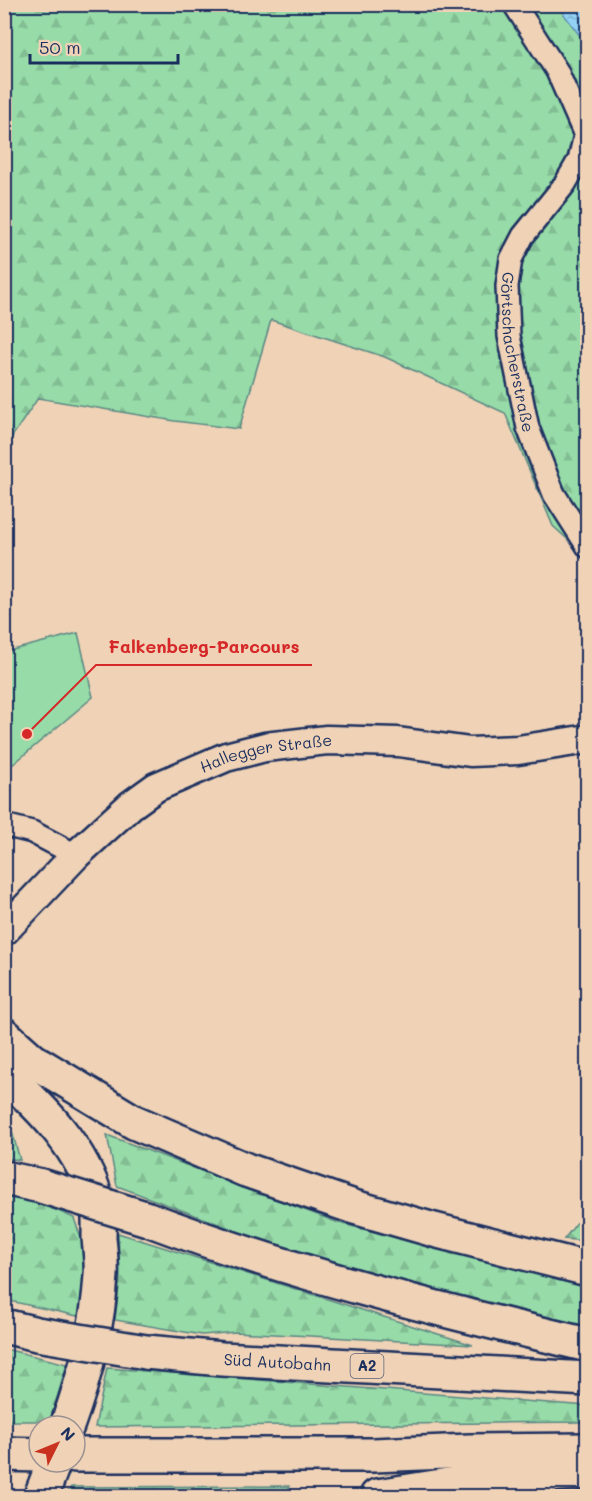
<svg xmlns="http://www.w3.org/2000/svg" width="592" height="1501" viewBox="0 0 592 1501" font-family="Mali,sans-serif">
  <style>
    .forest { fill: url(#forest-firs); stroke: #598683; stroke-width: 1.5 }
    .garden { fill: #97dca8; stroke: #598683; stroke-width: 1.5 }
    .water { fill: url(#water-ripples); stroke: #6391b9; stroke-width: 1.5 }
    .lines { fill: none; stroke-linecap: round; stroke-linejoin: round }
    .minor-casing { stroke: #1b2f5e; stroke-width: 26 }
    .secondary-casing { stroke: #1b2f5e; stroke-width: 33 }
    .motorway-casing { stroke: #1b2f5e; stroke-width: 38 }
    .minor { stroke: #f0d3b6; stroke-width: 21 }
    .secondary { stroke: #f0d3b6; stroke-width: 28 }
    .motorway { stroke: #f0d3b6; stroke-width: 33 }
    .motorway-bridge-casing { stroke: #1b2f5e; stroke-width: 38; stroke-linecap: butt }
    .motorway-bridge { stroke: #f0d3b6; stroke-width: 33 }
    .labels { text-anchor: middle; stroke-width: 6; stroke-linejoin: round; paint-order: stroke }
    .shield { fill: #f0d3b6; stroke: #5b6078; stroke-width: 1.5 }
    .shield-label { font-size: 15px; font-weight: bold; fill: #1b2f5e }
    .street-label { font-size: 16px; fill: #1b2f5e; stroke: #f0d3b6 }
    .leader { fill: none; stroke: #d62828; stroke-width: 2 }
    .callout-dot { fill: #d62828; stroke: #f0d3b6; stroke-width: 2 }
    .callout-label { font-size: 18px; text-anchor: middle; font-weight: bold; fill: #d62828; stroke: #f0d3b6; stroke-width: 6; stroke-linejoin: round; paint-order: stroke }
  </style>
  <defs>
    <pattern id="forest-firs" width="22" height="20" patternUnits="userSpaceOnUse" patternTransform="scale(1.5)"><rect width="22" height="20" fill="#97dca8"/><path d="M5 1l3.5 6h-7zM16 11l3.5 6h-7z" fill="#82bd93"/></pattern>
    <pattern id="water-ripples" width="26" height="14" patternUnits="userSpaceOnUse" patternTransform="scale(1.5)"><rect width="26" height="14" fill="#93d2f5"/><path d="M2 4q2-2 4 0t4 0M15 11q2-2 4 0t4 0" fill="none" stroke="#7eb5d4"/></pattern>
  </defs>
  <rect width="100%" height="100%" fill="#f0d3b6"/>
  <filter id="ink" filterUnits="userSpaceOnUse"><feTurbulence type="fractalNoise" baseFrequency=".0167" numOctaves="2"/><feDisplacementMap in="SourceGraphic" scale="12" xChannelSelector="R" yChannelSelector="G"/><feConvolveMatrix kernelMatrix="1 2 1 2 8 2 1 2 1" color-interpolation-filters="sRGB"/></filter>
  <g filter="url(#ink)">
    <!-- forest -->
    <path class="forest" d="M5,5H557L587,45V557L553,526L505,413L385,357L271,320L239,429L175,421L38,398L5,447Z
      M4,1106H5L20,1160L5,1158Z
      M107,1135L339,1223L587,1286V1326L530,1316L294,1252L117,1186Z
      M4,1198L31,1199L74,1218L89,1262L82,1317L5,1300Z
      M587,1210V1241L564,1239Z
      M118,1233L473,1345L236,1332L202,1335L115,1320L120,1278Z
      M5,1349L67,1364L50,1421H5Z
      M107,1368L587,1406V1422L95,1427Z
      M289,1486L291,1496H66L71,1487Z"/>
    <!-- garden -->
    <path class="garden" d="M78,633L93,697L5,771V652Z"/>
    <!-- water -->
    <path class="water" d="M557,5H587V45Z"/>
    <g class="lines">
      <!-- minor casing -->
      <g class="minor-casing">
        <g id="minor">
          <path id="s1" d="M514,4L557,71L585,135L579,160L565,184L523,236L511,259L507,286L509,336L528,428L554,494L588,547"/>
          <path d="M4,825L32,832L76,855"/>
        </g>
      </g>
      <!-- secondary casing -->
      <g class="secondary-casing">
        <g id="secondary">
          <path id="s2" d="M4,931L76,855L131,805L156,787L226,757L265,747L327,740L398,742L470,752L518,750L588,739"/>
        </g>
      </g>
      <!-- motorway casing -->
      <g class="motorway-casing">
        <g id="motorway">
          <path d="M4,1035L32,1060L134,1122L246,1170L354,1207L434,1230L588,1269"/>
          <path d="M4,1074C43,1109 83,1149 97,1202C100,1213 99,1227 99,1238C100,1250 102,1263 101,1275C98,1327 85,1377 67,1426"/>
          <path d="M4,1178L41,1186"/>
          <path d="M148,1219C291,1273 439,1310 588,1345"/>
          <path id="s3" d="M146,1352L222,1359L588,1379"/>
          <path d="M4,1454L39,1455"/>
          <path d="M75,1455H373L470,1451L588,1450"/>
          <path d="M41,1496L54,1462"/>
          <path d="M377,1496L487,1479L588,1472"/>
        </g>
      </g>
      <!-- minor -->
      <use href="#minor" class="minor"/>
      <!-- secondary -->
      <use href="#secondary" class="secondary"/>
      <!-- motorway -->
      <use href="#motorway" class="motorway"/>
      <!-- motorway-bridge casing -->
      <g class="motorway-bridge-casing">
        <path id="motorway-bridge" d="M41,1186L148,1219
          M4,1326L37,1334L146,1352"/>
      </g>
      <!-- motorway-bridge -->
      <use href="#motorway-bridge" class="motorway-bridge"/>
    </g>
  </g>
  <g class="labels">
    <!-- shield labels -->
    <rect class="shield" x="350.5" y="1354" width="33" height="24" rx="4.5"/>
    <g class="shield-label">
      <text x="367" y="1371">A2</text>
    </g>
    <!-- street labels -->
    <g class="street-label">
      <text dy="6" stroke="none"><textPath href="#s1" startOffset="390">Görtschacherstraße</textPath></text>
      <text dy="6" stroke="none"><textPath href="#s2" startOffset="326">Hallegger Straße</textPath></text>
      <text dy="6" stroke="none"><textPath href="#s3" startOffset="132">Süd Autobahn</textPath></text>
    </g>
  </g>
  <!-- callouts -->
  <path class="leader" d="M27 734L96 665H312"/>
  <circle class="callout-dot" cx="27" cy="734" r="6"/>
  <g class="callout-label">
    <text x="204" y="653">Falkenberg-Parcours</text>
  </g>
  <!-- margin -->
  <rect width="592" height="1501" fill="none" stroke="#f0d3b6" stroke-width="24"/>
  <rect x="12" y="12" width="568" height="1477" fill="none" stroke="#1b2f5e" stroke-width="2" filter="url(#ink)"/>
  <!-- north arrow -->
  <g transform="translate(57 1444) rotate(47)"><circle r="28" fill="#f0d3b6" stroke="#9b9193" stroke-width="1.5"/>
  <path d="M0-4.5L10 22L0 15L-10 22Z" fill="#c8321e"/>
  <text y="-9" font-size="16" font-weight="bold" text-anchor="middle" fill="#1b2f5e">N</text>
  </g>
  <!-- scale -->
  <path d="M30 54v9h148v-9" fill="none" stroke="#1b2f5e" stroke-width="3"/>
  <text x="39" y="54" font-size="18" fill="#1b2f5e" stroke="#f0d3b6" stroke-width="4.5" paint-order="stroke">50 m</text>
</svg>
